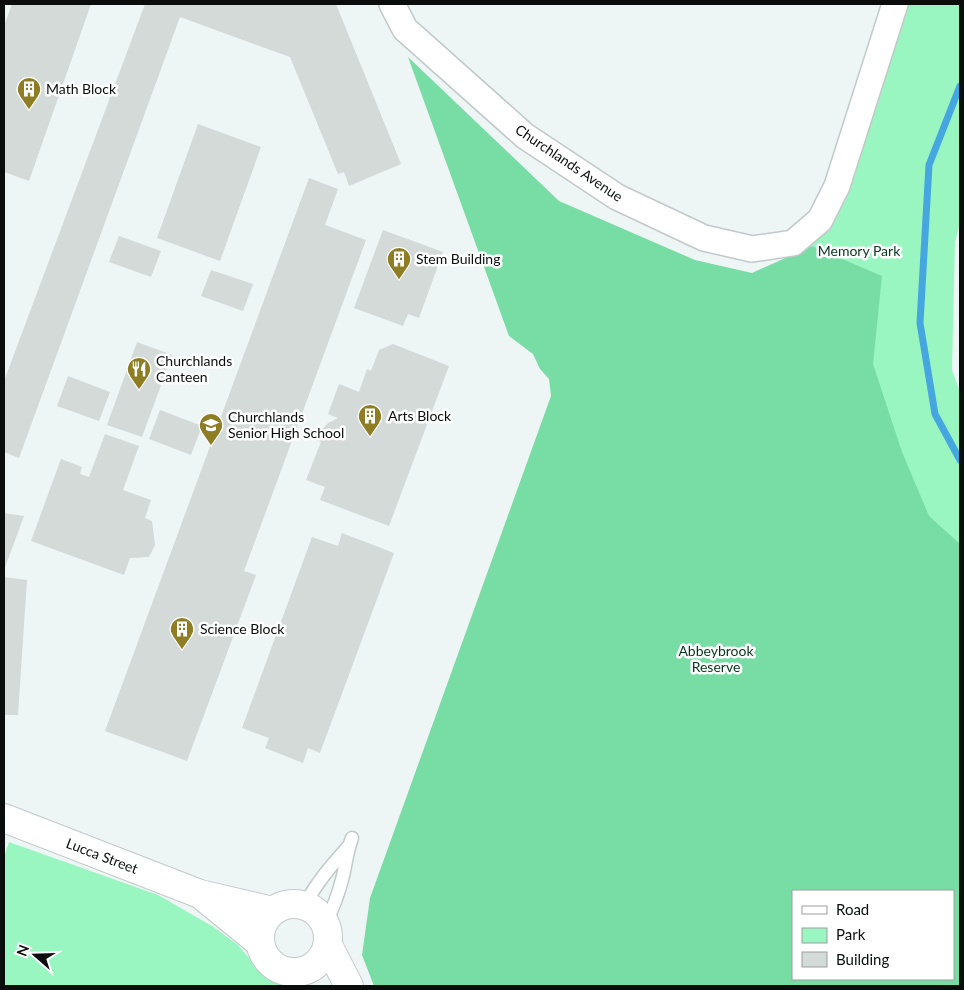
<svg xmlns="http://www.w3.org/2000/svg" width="964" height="990" viewBox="0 0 964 990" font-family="Lato,sans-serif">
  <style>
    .green { fill: #99f6c1 }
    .forest { fill: #78dca5; fill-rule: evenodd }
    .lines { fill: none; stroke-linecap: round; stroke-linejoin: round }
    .stream { stroke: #46a7e0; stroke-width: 7 }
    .building { fill: #d3dad8 }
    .lane-casing { stroke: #c2c9c9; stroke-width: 15 }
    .street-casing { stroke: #c2c9c9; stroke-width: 28 }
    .secondary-casing { stroke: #c2c9c9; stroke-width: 30 }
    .lane { stroke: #fff; stroke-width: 12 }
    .street { stroke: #fff; stroke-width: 25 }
    .secondary { stroke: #fff; stroke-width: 28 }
    .labels { text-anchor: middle; stroke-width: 5; stroke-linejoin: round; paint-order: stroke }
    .poi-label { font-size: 14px; fill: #0b0d0d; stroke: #fff; text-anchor: start }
    .street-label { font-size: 14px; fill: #0b0d0d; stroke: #fff }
    .park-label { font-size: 14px; fill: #083520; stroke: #fff }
  </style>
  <rect width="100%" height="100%" fill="#eef5f5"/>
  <!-- green -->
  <path class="green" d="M903,4H960V223L955,242L952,370L960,392V604L816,263L812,246L858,158Z
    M9,842L158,895L212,926L238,945L254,964L274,981L287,986H4V857Z"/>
  <!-- forest -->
  <path class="forest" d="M408,57L559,201L695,260L752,273L812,246L882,276L873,364L902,452L929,516L960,544V986H374L362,955L370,898L551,396L549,379L540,369L533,354L509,336ZM793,891H953V979H793Z"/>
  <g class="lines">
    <!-- stream -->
    <path class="stream" d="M960,86L929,165L920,323L935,414L960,460"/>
  </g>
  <!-- building -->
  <path class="building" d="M12,4H91L29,181L4,172V26Z
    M145,4H336L401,164L349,186L344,172L338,174L290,57L180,17L19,458L4,452V381Z
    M198,124L261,147L220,261L157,238Z
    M309,178L338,189L325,225L366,240L244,571L256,575L187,761L105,731Z
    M383,230L443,252L419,318L408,314L403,326L354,308Z
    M119,236L161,251L151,277L109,262Z
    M211,270L253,284L243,311L201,296Z
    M137,342L172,355L142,437L107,425Z
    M393,344L449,366L389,526L320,500L325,487L306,480L321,442L316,440L318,434L328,423L338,418L328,414L339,384L359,392L367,369L371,371L379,350Z
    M68,376L110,392L99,421L57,406Z
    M160,410L202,426L191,455L149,439Z
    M105,434L139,446L123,490L151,500L145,518L152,521L155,545L149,557L130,558L124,575L31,541L61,459L82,467L80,474L89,477Z
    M4,513L24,516L4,570Z
    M342,533L394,553L320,753L308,748L303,763L265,748L269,738L242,728L312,537L338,546Z
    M4,577L27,580L18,715H4Z"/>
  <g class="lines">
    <!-- lane casing -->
    <g class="lane-casing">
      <path id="lane" d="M305,905C316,883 331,866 348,847
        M325,924C333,909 339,892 343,876C346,863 347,851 352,838"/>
    </g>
    <!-- street casing -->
    <g class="street-casing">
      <path id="street" d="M392,4L405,29L525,136L617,197L704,238L752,249L793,243L820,220L837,186L895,4"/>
    </g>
    <!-- secondary casing -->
    <g class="secondary-casing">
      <path id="secondary" d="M4,818L200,894L273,911
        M205,898L259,942
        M260 938a34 34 0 1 1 68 0a34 34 0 1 1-68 0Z
        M328,945L349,986"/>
    </g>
    <!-- lane -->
    <use href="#lane" class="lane"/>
    <!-- street -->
    <use href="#street" class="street"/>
    <!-- secondary -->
    <use href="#secondary" class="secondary"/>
  </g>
  <!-- icons -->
  <defs>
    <g id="building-pin" transform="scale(1.25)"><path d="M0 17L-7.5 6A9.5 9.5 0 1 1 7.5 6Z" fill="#8f7d24" stroke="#fff"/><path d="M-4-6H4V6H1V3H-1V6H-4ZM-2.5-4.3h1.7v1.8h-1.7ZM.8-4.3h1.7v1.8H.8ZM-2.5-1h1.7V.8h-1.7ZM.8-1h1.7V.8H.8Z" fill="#fff"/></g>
    <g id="restaurant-pin" transform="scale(1.25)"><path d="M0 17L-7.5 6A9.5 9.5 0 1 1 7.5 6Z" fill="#8f7d24" stroke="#fff"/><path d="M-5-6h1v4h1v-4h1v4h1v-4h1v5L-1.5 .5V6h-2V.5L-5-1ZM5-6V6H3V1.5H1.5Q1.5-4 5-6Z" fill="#fff"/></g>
    <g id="school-pin" transform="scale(1.25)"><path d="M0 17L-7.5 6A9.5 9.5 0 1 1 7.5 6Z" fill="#8f7d24" stroke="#fff"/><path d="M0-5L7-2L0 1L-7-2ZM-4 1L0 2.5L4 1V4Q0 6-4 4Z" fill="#fff"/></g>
  </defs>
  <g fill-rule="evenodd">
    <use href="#building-pin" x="29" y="89"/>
    <use href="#building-pin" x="399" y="259"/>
    <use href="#restaurant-pin" x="139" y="369"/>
    <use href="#building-pin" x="370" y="416"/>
    <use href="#school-pin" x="211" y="425"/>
    <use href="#building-pin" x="182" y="629"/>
  </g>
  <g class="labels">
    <!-- poi labels -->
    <g class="poi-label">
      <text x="46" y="94">Math Block</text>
      <text x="416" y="264">Stem Building</text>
      <text x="156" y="366">Churchlands<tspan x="156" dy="16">Canteen</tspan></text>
      <text x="388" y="421">Arts Block</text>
      <text x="228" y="422">Churchlands<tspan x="228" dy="16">Senior High School</tspan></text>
      <text x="200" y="634">Science Block</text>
    </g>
    <!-- street labels -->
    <g class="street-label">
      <text transform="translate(569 163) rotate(34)" y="5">Churchlands Avenue</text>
      <text transform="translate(102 856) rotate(21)" y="5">Lucca Street</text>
    </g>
    <!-- park labels -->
    <g class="park-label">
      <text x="859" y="256">Memory Park</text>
      <text x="716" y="656">Abbeybrook<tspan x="716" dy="16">Reserve</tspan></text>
    </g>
  </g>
  <!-- border -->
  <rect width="964" height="990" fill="none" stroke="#0b0d0d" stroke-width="10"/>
  <!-- legend -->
  <rect x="792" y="890" width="162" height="90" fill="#ffffff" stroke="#9d9e9e"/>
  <rect x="802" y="906" width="25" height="8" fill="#ffffff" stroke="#9d9e9e"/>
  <text x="836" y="915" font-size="15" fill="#0b0d0d">Road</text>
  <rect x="802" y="928" width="25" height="15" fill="#99f6c1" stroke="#9d9e9e"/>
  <text x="836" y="940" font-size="15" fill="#0b0d0d">Park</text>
  <rect x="802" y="952" width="25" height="15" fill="#d3dad8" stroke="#9d9e9e"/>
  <text x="836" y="965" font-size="15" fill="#0b0d0d">Building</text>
  <!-- north arrow -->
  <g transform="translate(35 955) rotate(290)" stroke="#ffffff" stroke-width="4" paint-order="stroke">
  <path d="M0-4L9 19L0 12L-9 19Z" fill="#0b0d0d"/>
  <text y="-8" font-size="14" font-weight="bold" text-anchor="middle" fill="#0b0d0d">N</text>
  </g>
</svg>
